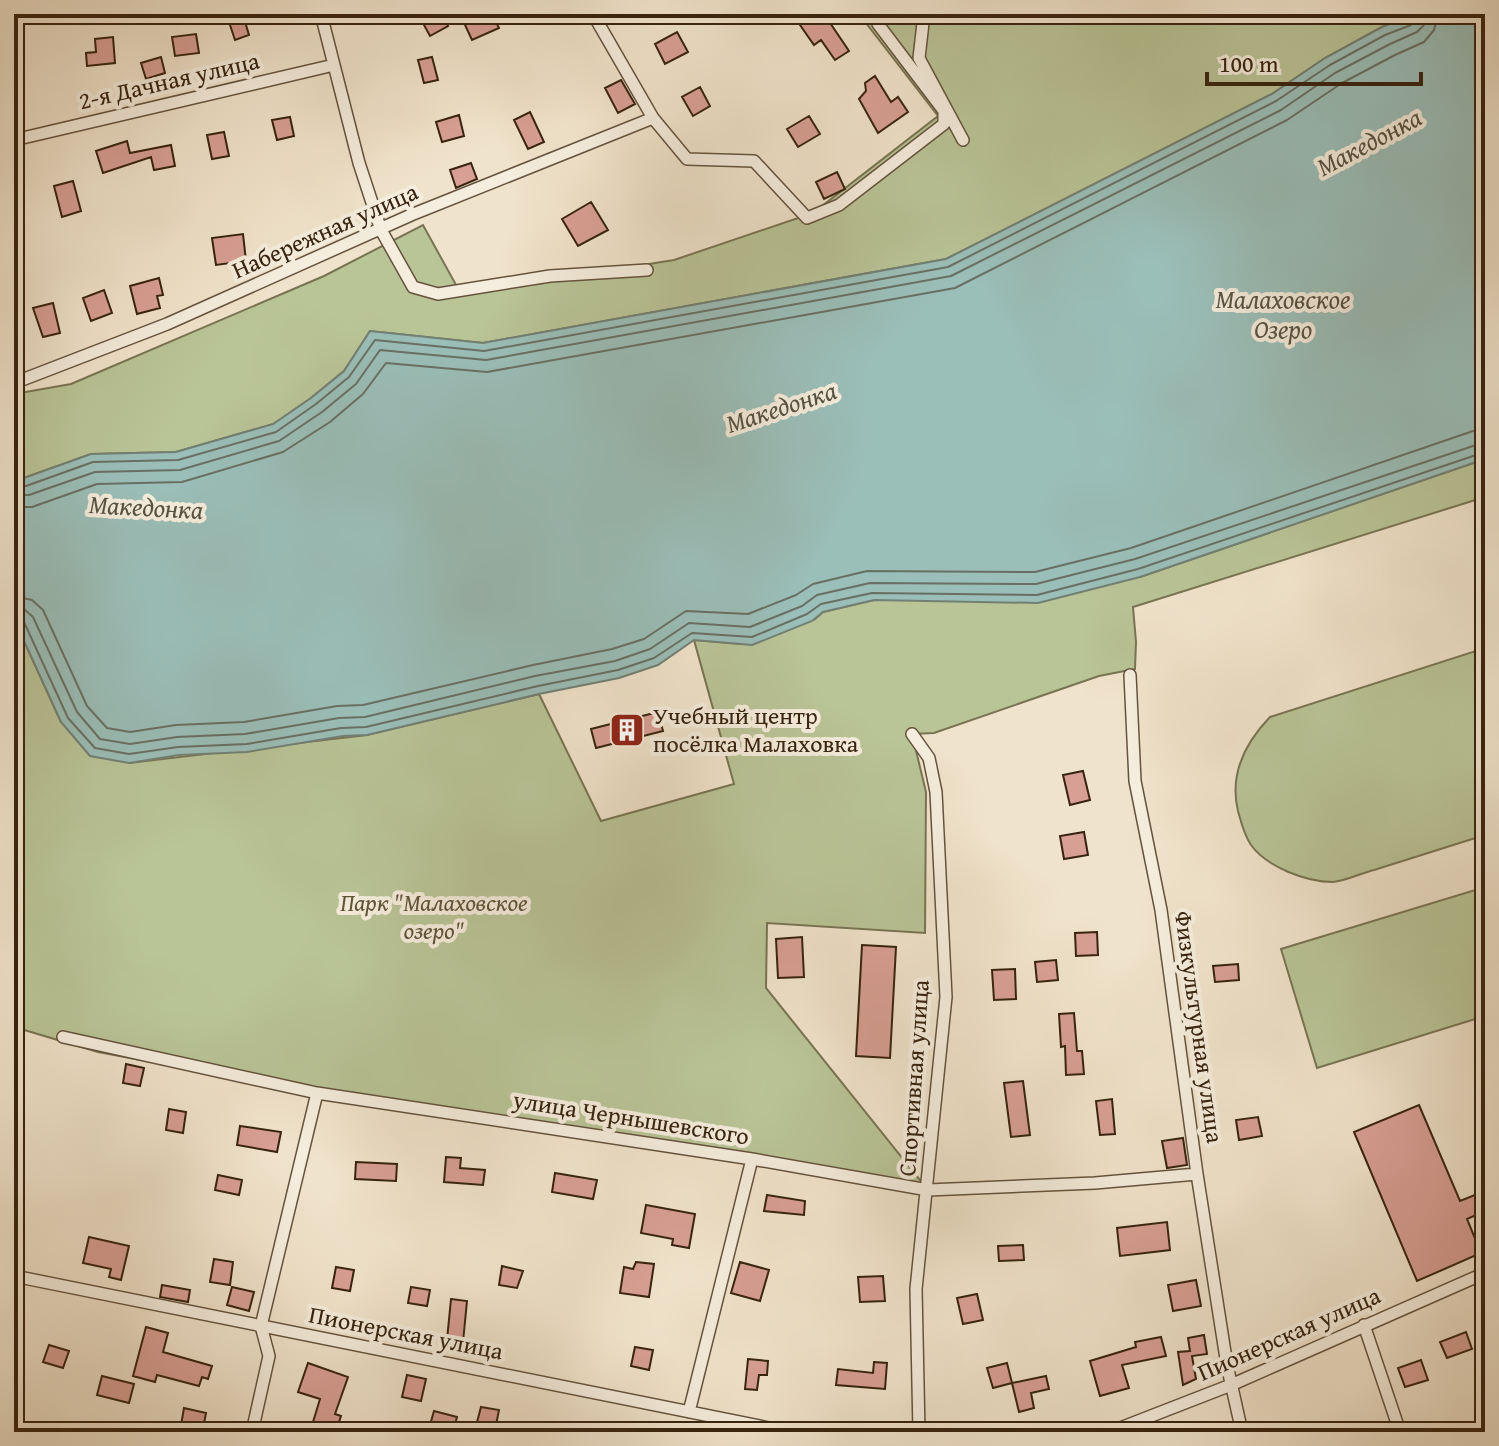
<svg xmlns="http://www.w3.org/2000/svg" width="1499" height="1446" viewBox="0 0 1499 1446" font-family="'Gentium Book Plus',serif">
  <style>
    .green { fill: #b9c497; stroke: #787453; stroke-width: 2 }
    .water { fill: #9abeb8; stroke: #728074; stroke-width: 2 }
    .lines { fill: none; stroke-linecap: round; stroke-linejoin: round }
    .shore { stroke: #687064; stroke-width: 2 }
    .building { fill: #d89f94; stroke: #37230f; stroke-width: 2 }
    .street-casing { stroke: #65533e; stroke-width: 14 }
    .street { stroke: #f5eddd; stroke-width: 11 }
    .labels { text-anchor: middle; stroke-width: 8; stroke-linejoin: round; paint-order: stroke }
    .street-label { font-size: 24px; fill: #37230f; stroke: #f5eddd }
    .poi-label { font-size: 24px; fill: #37230f; stroke: #f5eddd; text-anchor: start }
    .park-label { font-size: 24px; font-style: italic; fill: #5e5338; stroke: #f5eddd }
    .water-label { font-size: 26px; font-style: italic; fill: #555242; stroke: #f5eddd }
  </style>
  <rect width="100%" height="100%" fill="#f0e3cb"/>
  <filter id="stains"><feTurbulence type="fractalNoise" baseFrequency=".0025" numOctaves="4"/><feColorMatrix values="0 0 0 0 .2 0 0 0 0 .09 0 0 0 0 .02 0 0 0 .5 -.17"/></filter>
  <radialGradient id="worn" r=".72"><stop offset=".6" stop-color="#630" stop-opacity="0"/><stop offset="1" stop-color="#630" stop-opacity=".3"/></radialGradient>
  <!-- green -->
  <path class="green" d="M859,14H1415L1382,27L1325,58L1272,94L946,259L483,343L370,331L344,371L311,398L274,424L176,452L91,454L24,478L14,477V394L71,384L324,276L423,225L461,294L674,260L813,213L938,116Z
    M1485,459V497L1133,607L1136,642L1135,669L1099,676L934,733L912,734L926,792L925,933L767,923L766,988L928,1190L317,1093L98,1052L14,1027V619L61,722L129,763L367,735L539,694L601,821L734,784L694,640L742,644L815,619L823,612L874,600L1140,577Z
    M1485,648V835C1448,847 1411,858 1374,870C1361,873 1346,881 1333,882C1306,882 1267,867 1251,845C1244,835 1241,822 1238,811C1229,774 1245,743 1270,717Z
    M1485,887V1016L1317,1068L1281,949Z"/>
  <!-- water -->
  <path class="water" d="M1415,14H1485V459L1140,577L1038,603L874,600L823,612L812,621L752,645L694,640L658,665L619,678L539,694L367,735L343,736L247,752L179,755L129,763L90,756L61,722L14,619V477L24,478L91,454L176,452L273,424L311,398L344,371L370,331L483,343L946,259L1272,94L1325,58L1382,27Z"/>
  <g class="lines">
    <!-- shore -->
    <path class="shore" d="M14,485L26,486L93,462L178,460L276,432L316,404L349,377L375,340L484,351L948,267L1276,101L1330,65L1385,35L1411,25L1415,14
      M14,495H29L95,472L180,470L279,441L322,412L356,384L380,350L486,360L951,276L1281,110L1335,73L1390,44L1417,32L1424,25L1426,14
      M14,507H32L97,484L182,482L283,452L330,422L363,394L386,363L487,372L955,288L1287,120L1342,83L1395,55L1424,42L1434,30L1438,14
      M14,596L32,600L43,610L87,706L107,728L130,732L176,725L244,722L337,706L363,705L533,665L612,649L644,639L686,611L748,614L796,595L813,584L867,571L1035,572L1131,548L1473,431L1485,430
      M14,608L24,609L33,617L77,712L100,739L130,744L177,737L245,734L339,718L365,717L535,676L615,661L650,649L689,623L750,627L802,606L817,595L870,583L1036,584L1135,559L1485,442
      M14,618L24,622L68,718L95,748L129,754L178,747L247,744L341,728L366,727L538,686L618,670L654,658L692,633L752,637L807,614L821,604L872,593L1037,595L1138,569L1485,452"/>
  </g>
  <!-- building -->
  <path class="building" d="M418,14H441L448,26L430,36Z
    M488,14H492L499,28L472,40L465,25Z
    M815,14H824L849,51L835,60L821,40L814,45L800,25Z
    M243,15L249,35L235,40L228,19Z
    M677,32L688,52L665,64L655,44Z
    M196,34L199,53L175,56L172,37Z
    M113,37L115,63L87,66L86,53L96,52L95,39Z
    M161,57L165,73L146,79L141,63Z
    M432,57L438,80L424,83L418,60Z
    M875,76L891,102L898,97L908,112L878,133L859,99L866,91L865,83Z
    M621,80L635,104L618,113L605,88Z
    M700,87L710,106L693,116L682,97Z
    M530,112L544,142L528,149L514,120Z
    M459,115L464,136L442,142L436,122Z
    M809,116L820,134L798,147L787,129Z
    M290,117L294,136L277,140L272,120Z
    M224,132L229,156L212,159L207,135Z
    M127,141L130,153L171,145L175,166L154,170L151,157L103,173L96,151Z
    M471,163L477,179L456,188L450,170Z
    M837,172L845,189L824,199L816,182Z
    M73,181L81,211L62,217L54,186Z
    M591,202L608,230L578,246L562,219Z
    M243,234L246,261L216,265L212,238Z
    M159,278L163,295L157,296L160,308L137,314L130,286Z
    M104,290L112,313L91,321L83,298Z
    M53,303L60,333L43,337L33,308Z
    M658,712L663,731L596,748L591,729Z
    M1083,771L1090,800L1070,805L1063,775Z
    M1084,832L1088,855L1064,859L1060,836Z
    M1097,932L1098,955L1076,956L1075,933Z
    M802,937L804,977L778,978L776,939Z
    M862,945L896,947L890,1058L856,1056Z
    M1056,960L1058,980L1037,982L1035,962Z
    M1238,964L1239,980L1215,982L1213,966Z
    M1015,969L1016,999L994,1000L992,970Z
    M1074,1013L1077,1051H1082L1084,1074L1066,1075L1065,1046L1061,1047L1059,1014Z
    M126,1064L144,1068L140,1086L123,1083Z
    M1023,1081L1030,1135L1011,1137L1004,1083Z
    M1112,1099L1115,1134L1100,1135L1096,1101Z
    M1419,1105L1460,1201L1485,1191V1211L1467,1219L1481,1253L1417,1281L1354,1132Z
    M169,1109L186,1112L183,1133L166,1130Z
    M1258,1117L1262,1136L1239,1140L1236,1120Z
    M240,1126L281,1132L277,1152L237,1145Z
    M1183,1138L1187,1165L1167,1168L1162,1141Z
    M446,1157L461,1158L460,1168L485,1170L483,1185L444,1182Z
    M356,1162L397,1164L396,1181L355,1179Z
    M555,1173L597,1180L593,1199L552,1192Z
    M218,1175L242,1180L239,1195L215,1190Z
    M767,1195L805,1201L804,1215L764,1211Z
    M646,1205L695,1214L689,1248L672,1245L673,1239L641,1233Z
    M1167,1222L1170,1250L1120,1256L1117,1228Z
    M89,1237L129,1246L121,1280L109,1277L111,1269L83,1263Z
    M1023,1245L1024,1260L999,1261L998,1246Z
    M214,1259L233,1262L230,1285L210,1282Z
    M636,1262L654,1264L649,1297L620,1293L624,1267L633,1269Z
    M740,1262L769,1270L760,1301L731,1293Z
    M502,1266L523,1271L517,1288L499,1285Z
    M336,1267L354,1270L350,1291L332,1288Z
    M883,1276L885,1301L860,1302L858,1277Z
    M1196,1280L1201,1306L1173,1311L1168,1285Z
    M162,1285L190,1290L188,1302L160,1297Z
    M232,1287L254,1292L249,1311L227,1305Z
    M411,1287L430,1290L427,1306L408,1303Z
    M977,1294L983,1320L963,1324L957,1298Z
    M451,1299L467,1301L463,1342L447,1340Z
    M146,1327L168,1333L163,1352L212,1366L208,1379L202,1377L199,1386L157,1375L155,1382L133,1376Z
    M1466,1332L1472,1349L1447,1358L1440,1342Z
    M1204,1335L1207,1354L1192,1356L1196,1379L1183,1385L1178,1352L1190,1351L1188,1338Z
    M1161,1337L1166,1356L1122,1365L1129,1388L1100,1396L1090,1361L1136,1347L1135,1342Z
    M49,1345L69,1351L63,1368L43,1362Z
    M635,1347L653,1350L649,1370L631,1366Z
    M748,1359L768,1361L767,1375H759L757,1390L745,1389Z
    M1421,1360L1428,1380L1405,1387L1398,1368Z
    M874,1362L887,1363L885,1389L836,1385L838,1369L873,1373Z
    M308,1363L348,1377L335,1414L341,1416L336,1431L329,1429L328,1432H310L320,1399L298,1392Z
    M1007,1363L1012,1383L993,1388L987,1368Z
    M407,1375L426,1379L421,1401L402,1397Z
    M102,1376L134,1384L129,1403L97,1395Z
    M1046,1376L1049,1389L1031,1393L1034,1408L1019,1412L1012,1383Z
    M481,1407L499,1410L495,1430L476,1426Z
    M184,1408L206,1413L203,1429L181,1425Z
    M434,1411L457,1417L453,1432H428Z"/>
  <g class="lines">
    <!-- street casing -->
    <g class="street-casing">
      <path id="street" d="M321,14L359,163L381,230L413,287L438,294L550,276L647,270
        M593,14L653,118L687,159L754,161L807,218L839,205L944,124V111L878,24
        M924,14L919,58L963,140
        M14,140L334,65
        M14,383L167,324L411,215L653,118
        M1130,675L1135,781L1161,910L1197,1174L1227,1365L1242,1432
        M912,734L929,758L936,792L946,997L916,1289L919,1432
        M63,1037L317,1093L752,1159L928,1190L1095,1183L1197,1174
        M14,1276L789,1432
        M1364,1325L1400,1432
        M689,1412L752,1159
        M14,1425L38,1432
        M252,1432L269,1356L261,1326L317,1093
        M1110,1432L1231,1385L1485,1273"/>
    </g>
    <!-- street -->
    <use href="#street" class="street"/>
  </g>
  <!-- icons -->
  <defs>
    <g id="building-square" transform="scale(1.8)"><rect x="-9" y="-9" width="18" height="18" rx="4" fill="#8f2418" stroke="#f5eddd"/><path d="M-4-6H4V6H1V3H-1V6H-4ZM-2.5-4.3h1.7v1.8h-1.7ZM.8-4.3h1.7v1.8H.8ZM-2.5-1h1.7V.8h-1.7ZM.8-1h1.7V.8H.8Z" fill="#fff"/></g>
  </defs>
  <g fill-rule="evenodd">
    <use href="#building-square" x="627" y="730"/>
  </g>
  <g class="labels">
    <!-- street labels -->
    <g class="street-label">
      <text transform="translate(169 81) rotate(-13)" y="8">2-я Дачная улица</text>
      <text transform="translate(325 231) rotate(-24)" y="8">Набережная улица</text>
      <text transform="translate(1199 1027) rotate(82)" y="8">Физкультурная улица</text>
      <text transform="translate(914 1078) rotate(-86)" y="8">Спортивная улица</text>
      <text transform="translate(631 1118) rotate(9)" y="8">улица Чернышевского</text>
      <text transform="translate(406 1333) rotate(11)" y="8">Пионерская улица</text>
      <text transform="translate(1289 1334) rotate(-24)" y="8">Пионерская улица</text>
    </g>
    <!-- poi labels -->
    <g class="poi-label">
      <text x="653" y="724">Учебный центр<tspan x="653" dy="28">посёлка Малаховка</tspan></text>
    </g>
    <!-- park labels -->
    <g class="park-label">
      <text x="434" y="911">Парк "Малаховское<tspan x="434" dy="28">озеро"</tspan></text>
    </g>
    <!-- water labels -->
    <g class="water-label">
      <text transform="translate(1369 142) rotate(-28)" y="9">Македонка</text>
      <text x="1283" y="308">Малаховское<tspan x="1283" dy="30">Озеро</tspan></text>
      <text transform="translate(781 407) rotate(-18)" y="9">Македонка</text>
      <text transform="translate(146 507) rotate(3)" y="9">Македонка</text>
    </g>
  </g>
  <!-- margin -->
  <rect width="1499" height="1446" fill="none" stroke="#f0e3cb" stroke-width="48"/>
  <rect x="16" y="16" width="1467" height="1414" fill="none" stroke="#37230f" stroke-width="4"/>
  <rect x="24" y="24" width="1451" height="1398" fill="none" stroke="#37230f" stroke-width="2"/>
  <!-- scale -->
  <path d="M1207 72v12h214v-12" fill="none" stroke="#37230f" stroke-width="4"/>
  <text x="1219" y="72" font-size="24" fill="#37230f" stroke="#f5eddd" stroke-width="6" paint-order="stroke">100 m</text>
  <rect width="100%" height="100%" filter="url(#stains)"/>
  <rect width="100%" height="100%" fill="url(#worn)"/>
</svg>
